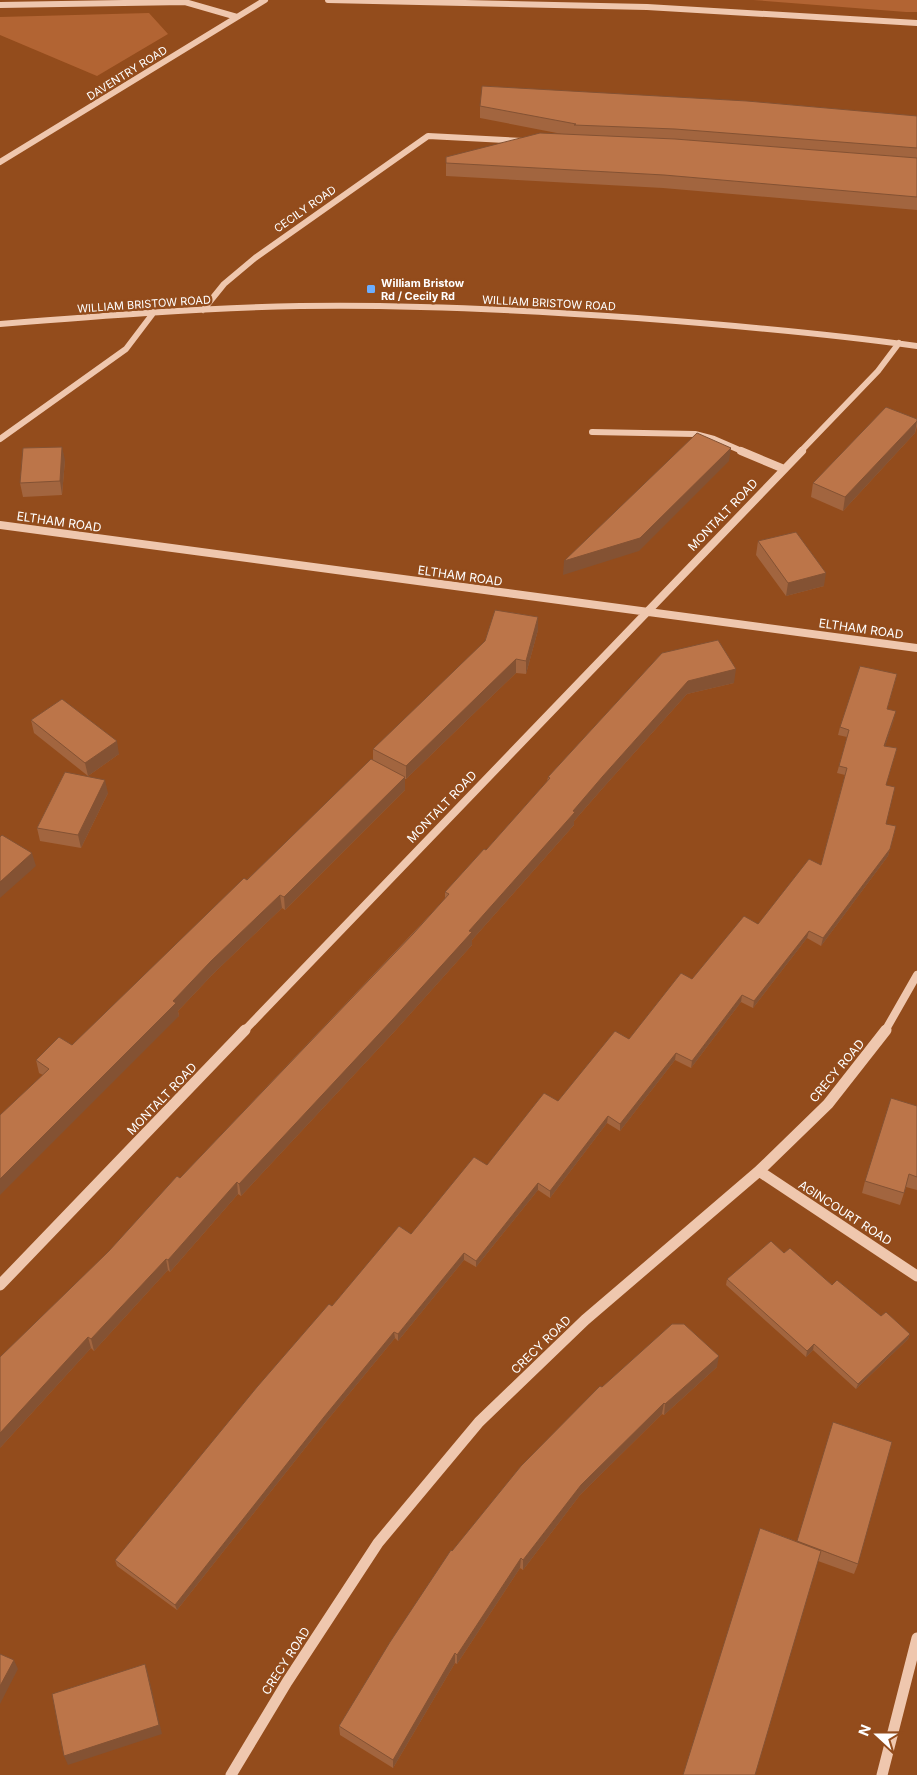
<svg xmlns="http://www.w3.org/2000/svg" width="917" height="1775" viewBox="0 0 917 1775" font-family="Inter,sans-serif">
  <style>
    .green { fill: #b26433 }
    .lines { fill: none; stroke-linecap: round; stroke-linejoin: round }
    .minor-far2 { stroke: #efc7ae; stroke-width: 6 }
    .minor-far1 { stroke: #efc7ae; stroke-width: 8 }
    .minor { stroke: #efc7ae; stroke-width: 11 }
    .wall { fill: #a2653f }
    .shaded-wall { fill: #845233 }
    .building { fill: #bc7549; stroke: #845233 }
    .poi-dot { fill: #6caeff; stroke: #934c1c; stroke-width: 2 }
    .labels { text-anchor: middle; stroke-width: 4.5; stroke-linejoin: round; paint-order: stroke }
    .far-street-label { font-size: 11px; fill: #fff; stroke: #934c1c }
    .far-poi-label { font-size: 11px; font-weight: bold; fill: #fff; stroke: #934c1c; text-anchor: start }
    .street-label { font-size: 12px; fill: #fff; stroke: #934c1c }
  </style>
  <rect width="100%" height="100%" fill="#934c1c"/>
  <!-- green -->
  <path class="green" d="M753,0H917V12H906Z
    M149,13L168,34L97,76L0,35V17Z"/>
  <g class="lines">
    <!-- minor-far2 -->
    <path class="minor-far2" d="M328,0L647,7L917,23
      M0,5L185,2L237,17
      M0,162L265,0
      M203,310L224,284L255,258L428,136L523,141
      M0,324C100,316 200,308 300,306C412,304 525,310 637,318C730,325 824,333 917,346
      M592,432L695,434L714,439L744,452
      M0,439L126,349L154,312
      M800,452L878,371L899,343"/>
    <!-- minor-far1 -->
    <path class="minor-far1" d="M741,451L784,469
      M0,525L917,648
      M244,1031L802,451
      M885,1031L917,975"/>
    <!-- minor -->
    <path class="minor" d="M759,1171L917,1276
      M0,1285L245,1030
      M231,1775L287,1682L378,1543L479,1422L585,1320L759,1171L828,1104L886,1030
      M882,1775L917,1638"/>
  </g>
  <!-- wall -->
  <path class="wall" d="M480,106L917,116V210L663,188L446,176V157L562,134L480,118Z
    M917,419V426L915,433L843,511L811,497L813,483Z
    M65,460L62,495L23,497L20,483Z
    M758,541L824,586L786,596L756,555Z
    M538,617V630L526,674L516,673L406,779H405V790L285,910L282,908L213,974L178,1011L179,1016L43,1075L39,1073L36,1060L72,1045L373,760V749Z
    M662,653L734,683L687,694L602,789L574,821V825L472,940V945L394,1032L241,1196L238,1194L170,1272L168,1270L94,1351L91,1348L0,1448L109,1251L180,1178L445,899V892L486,850L547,782L548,777Z
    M897,674L887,709L894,719L885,746L897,748L886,785V824L896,826L888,856L821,946L807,938L753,1008L741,1002L691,1068L675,1060L620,1131L607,1123L550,1198L538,1190L476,1267L464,1260L398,1341L395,1338L325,1423L177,1610L117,1566L115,1560L332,1306L558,1101L629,1039L692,979L758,924L821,865L845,775L837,773L847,737L838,735L840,727Z
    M31,720L119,754L88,776L34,733Z
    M108,793L81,848L40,841L37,828Z
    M917,1106V1190L906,1187L900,1205L862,1193L865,1181Z
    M784,1253L881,1316L910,1334L908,1339L856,1389L813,1350L806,1357L726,1285L727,1279Z
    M717,1367L664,1415L662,1414L580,1495L523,1570L520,1568L457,1664L455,1663L393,1768L340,1735L339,1726L452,1551L602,1387Z
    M760,1528L858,1564L854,1574L818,1561Z"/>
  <!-- shaded-wall -->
  <path class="shaded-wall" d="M917,421L915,433L843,511L845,497Z
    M62,447L65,460L62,495L60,481Z
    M731,448L729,461L639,551L563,575L564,561Z
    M826,573L824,586L786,596L788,583Z
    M538,617V630L526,674V661Z
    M516,659V673L406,779V766Z
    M736,669L734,683L687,694L602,789L574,821V825L472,940V945L394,1032L241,1196L239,1184L469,931L603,776L688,681Z
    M896,711L894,719L883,753L884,746Z
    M117,741L119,754L88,776L85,763Z
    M405,777V790L285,910L284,897Z
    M105,780L108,793L81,848L78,835Z
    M890,849L888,856L821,946L823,938Z
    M32,853L36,866L0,898V882Z
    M280,895L282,908L213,974L178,1011L179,1016L0,1195V1179L173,1001L211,961Z
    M809,931L807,938L753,1008L754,1001Z
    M742,995L741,1002L691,1068L692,1061Z
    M676,1053L675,1060L620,1131V1124Z
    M608,1116L607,1123L550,1198V1191Z
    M237,1182L238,1194L170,1272L168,1260Z
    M538,1183V1190L476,1267V1261Z
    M464,1253V1260L398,1341V1334Z
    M166,1259L168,1270L94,1351L91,1339Z
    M394,1332L395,1338L325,1423L177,1610L175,1605L324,1417Z
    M910,1334L908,1339L856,1389L858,1384Z
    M88,1337L91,1348L0,1448V1433Z
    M814,1344L813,1350L806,1357L807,1351Z
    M719,1356L717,1367L664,1415L665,1404Z
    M664,1403L662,1414L580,1495L523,1570V1560L581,1485Z
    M521,1558L520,1568L457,1664V1655Z
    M455,1653V1663L393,1768V1760Z
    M14,1660L18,1669L0,1704V1686Z
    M145,1664L148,1673L162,1734L68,1765L64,1756Z"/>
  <!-- building -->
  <path class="building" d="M482,86L747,101L917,116V148L675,129L574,125L576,124L480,106Z
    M540,133L675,139L917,158V197L664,175L446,163V157Z
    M886,407L917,419V421L845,497L813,483Z
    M697,433L731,448L640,538L564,561Z
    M62,447L60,481L20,483L23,448Z
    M796,532L826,573L788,583L758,541Z
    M495,610L538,617L526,661L516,659L406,766L373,749L485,641Z
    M718,640L736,669L688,681L603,776L573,811L575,812L469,931L472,932L393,1019L239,1184L237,1182L168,1260L166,1259L91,1339L88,1337L0,1433V1357L109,1251L177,1176L180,1178L413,934L449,894L445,892L484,849L486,850L550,778L548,777L662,653Z
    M860,666L897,674L887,709L896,711L884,746L897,748L886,785L895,787L886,824L896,826L890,849L823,938L809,931L754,1001L742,995L692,1061L676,1053L620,1124L608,1116L550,1191L538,1183L476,1261L464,1253L398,1334L394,1332L324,1417L175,1605L115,1560L257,1387L329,1304L332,1306L399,1226L411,1234L474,1157L487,1165L544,1093L558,1101L615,1031L629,1039L681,973L692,979L744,916L758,924L809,859L821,865L847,768L839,766L849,730L840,727Z
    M62,699L117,741L85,763L31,720Z
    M371,759L405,777L284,897L280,895L211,961L173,1001L176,1003L0,1179V1115L49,1069L36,1060L59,1037L72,1045L244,878L247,880Z
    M65,772L105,780L78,835L37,828Z
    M2,835L32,853L0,882V837Z
    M891,1098L917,1106V1177L909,1174L904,1193L865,1181Z
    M771,1241L784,1253L790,1248L832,1285L837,1280L881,1316L886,1312L910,1334L858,1384L814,1344L807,1351L727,1279Z
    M672,1324H684L719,1356L665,1404L664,1403L581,1485L523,1560L521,1558L457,1655L455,1653L393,1760L339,1726L390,1642L451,1550L452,1551L521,1466L600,1386L602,1387Z
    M833,1422L892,1442L858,1564L797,1541Z
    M760,1528L821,1551L755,1775H683Z
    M0,1654L14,1660L0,1686Z
    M145,1664L159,1725L64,1756L52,1694Z"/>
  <!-- markers -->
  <rect class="poi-dot" x="366" y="284" width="10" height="10" rx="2.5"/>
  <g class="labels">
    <!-- far-street labels -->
    <g class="far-street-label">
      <text transform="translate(127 73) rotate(-32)" y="4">DAVENTRY ROAD</text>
      <text transform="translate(305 209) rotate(-35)" y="4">CECILY ROAD</text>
      <text transform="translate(549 303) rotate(3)" y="4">WILLIAM BRISTOW ROAD</text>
      <text transform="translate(144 304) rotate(-4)" y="4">WILLIAM BRISTOW ROAD</text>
    </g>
    <!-- far-poi labels -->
    <g class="far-poi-label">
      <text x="381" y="287">William Bristow<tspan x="381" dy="13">Rd / Cecily Rd</tspan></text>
    </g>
    <!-- street labels -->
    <g class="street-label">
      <text transform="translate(723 515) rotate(-46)" y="4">MONTALT ROAD</text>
      <text transform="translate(59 522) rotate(8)" y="4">ELTHAM ROAD</text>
      <text transform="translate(460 576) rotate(8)" y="4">ELTHAM ROAD</text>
      <text transform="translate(861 629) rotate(8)" y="4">ELTHAM ROAD</text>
      <text transform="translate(442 807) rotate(-46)" y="4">MONTALT ROAD</text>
      <text transform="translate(837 1071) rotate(-50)" y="4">CRECY ROAD</text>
      <text transform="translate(162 1099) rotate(-46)" y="4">MONTALT ROAD</text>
      <text transform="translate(845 1213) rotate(33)" y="4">AGINCOURT ROAD</text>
      <text transform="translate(541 1345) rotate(-44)" y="4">CRECY ROAD</text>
      <text transform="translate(286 1661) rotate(-57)" y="4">CRECY ROAD</text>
    </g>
  </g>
  <!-- north arrow -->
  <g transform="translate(877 1735) rotate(291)" stroke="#934c1c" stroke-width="4" paint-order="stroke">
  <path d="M0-4L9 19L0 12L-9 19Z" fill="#ffffff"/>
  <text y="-8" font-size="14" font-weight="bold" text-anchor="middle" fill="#ffffff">N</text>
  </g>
</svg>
